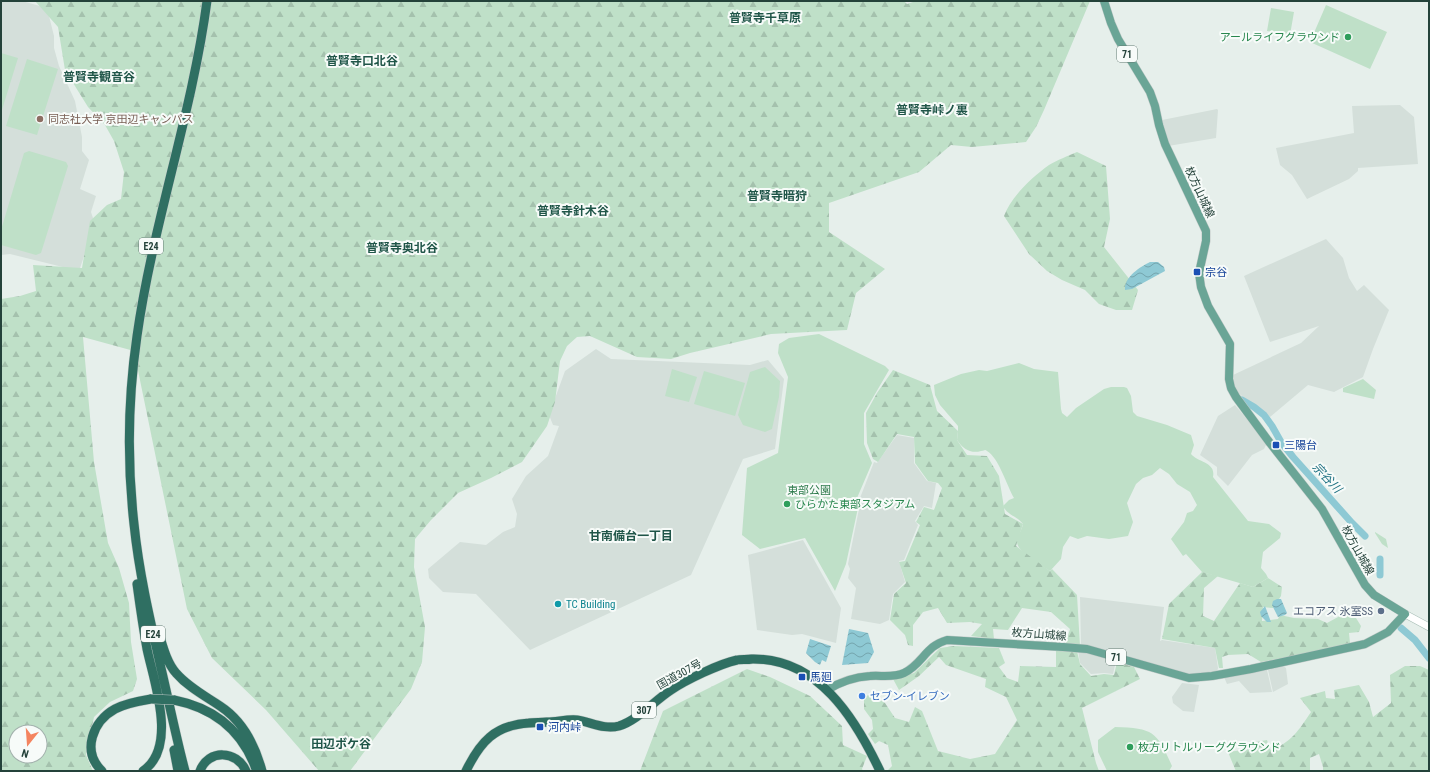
<svg xmlns="http://www.w3.org/2000/svg" width="1430" height="772" viewBox="0 0 1430 772" font-family="'Roboto Condensed','Noto Sans JP',sans-serif">
  <style>
    .built { fill: #d4dfda }
    .green { fill: #bfe0c8 }
    .forest { fill: url(#forest-firs); fill-rule: evenodd }
    .water { fill: url(#water-waves) }
    .lines { fill: none; stroke-linecap: round; stroke-linejoin: round }
    .river { stroke: #8ec9d4; stroke-width: 7 }
    .secondary-casing { stroke: #a4bbb3; stroke-width: 8 }
    .primary-casing { stroke: #c2cac8; stroke-width: 9 }
    .highway-casing { stroke: #c2cac8; stroke-width: 10 }
    .secondary { stroke: #fff; stroke-width: 7 }
    .primary { stroke: #6aa596; stroke-width: 8 }
    .highway { stroke: #2f6f62; stroke-width: 9 }
    .highway-bridge-casing { stroke: #c2cac8; stroke-width: 10; stroke-linecap: butt }
    .highway-bridge { stroke: #2f6f62; stroke-width: 9 }
    .leisure-dot { fill: #2e9e5b; stroke: #f7fbf9; stroke-width: 1.5 }
    .education-dot { fill: #8d6e63; stroke: #f7fbf9; stroke-width: 1.5 }
    .transit-dot { fill: #1a4fb4; stroke: #f7fbf9; stroke-width: 1.5 }
    .culture-dot { fill: #0f9aa8; stroke: #f7fbf9; stroke-width: 1.5 }
    .service-dot { fill: #5c6f8a; stroke: #f7fbf9; stroke-width: 1.5 }
    .shop-dot { fill: #3f7fe0; stroke: #f7fbf9; stroke-width: 1.5 }
    .labels { text-anchor: middle; stroke-width: 4; stroke-linejoin: round; paint-order: stroke }
    .shield { fill: #f7fbf9; stroke: #637a73; stroke-width: 1 }
    .shield-label { font-size: 10px; font-weight: bold; fill: #24423a }
    .leisure-label { font-size: 11px; fill: #27864d; stroke: #f7fbf9; text-anchor: start }
    .education-label { font-size: 11px; fill: #785e54; stroke: #f7fbf9; text-anchor: start }
    .street-label { font-size: 11px; fill: #24423a; stroke: #f7fbf9 }
    .transit-label { font-size: 11px; fill: #164399; stroke: #f7fbf9; text-anchor: start }
    .park-label { font-size: 11px; fill: #2d7a4b; stroke: #f7fbf9 }
    .culture-label { font-size: 11px; fill: #0d838f; stroke: #f7fbf9; text-anchor: start }
    .service-label { font-size: 11px; fill: #4e5e75; stroke: #f7fbf9; text-anchor: end }
    .shop-label { font-size: 11px; fill: #366cbe; stroke: #f7fbf9; text-anchor: start }
    .neighbourhood-label { font-size: 12px; font-weight: bold; fill: #1f5548; stroke: #f7fbf9 }
    .water-label { font-size: 12px; font-style: italic; fill: #1c6f80; stroke: #f7fbf9 }
  </style>
  <defs>
    <pattern id="forest-firs" width="22" height="20" patternUnits="userSpaceOnUse"><rect width="22" height="20" fill="#bfe0c8"/><path d="M5 1l3.5 6h-7zM16 11l3.5 6h-7z" fill="#a4c1ad"/></pattern>
    <pattern id="water-waves" width="16" height="10" patternUnits="userSpaceOnUse"><rect width="16" height="10" fill="#8ec9d4"/><path d="M0 5q4-4 8 0t8 0" fill="none" stroke="#74a5ad"/></pattern>
  </defs>
  <rect width="100%" height="100%" fill="#e6efeb"/>
  <!-- built -->
  <path class="built" d="M1,1H22L47,8L54,36V48L59,66L75,101L82,137V151L89,160L80,189L96,196L91,212L95,224L79,271L10,254L1,255Z
    M1400,105L1414,117L1418,164L1358,168V171L1349,179L1307,199L1292,175L1280,165L1276,148L1354,133L1352,106Z
    M1217,109L1218,110L1216,138L1168,146L1162,120Z
    M1326,239L1343,258L1349,278L1357,291L1364,285L1389,310L1373,349L1363,377L1334,392L1308,385L1270,417L1234,390L1233,375L1301,343L1319,326L1270,342L1244,276Z
    M596,349L611,359L750,365L768,360L784,379L775,449L743,459L691,575L530,650L476,594L443,592L429,578L428,569L460,542L486,545L503,532L515,527L517,514L512,499L526,476L548,456L559,426L553,425L549,415L565,371Z
    M1235,405L1267,443L1264,449L1252,455L1228,486L1217,475V467L1200,455L1218,416Z
    M897,435L914,438V463L927,481L936,483L932,508L924,506L915,521L918,525L904,560L899,561L905,582L893,594L889,620L880,624L851,619L856,588L848,578L850,569L848,564L860,504V498L874,462L877,463Z
    M803,540L841,608L836,643L802,634L792,635L757,630L748,555Z
    M1080,597L1164,607L1160,641L1162,640L1215,648L1218,668L1217,672L1190,675L1081,645Z
    M1078,650L1116,661L1113,674L1104,673L1091,674L1080,663Z
    M1283,666L1286,668L1288,684L1273,692L1268,670Z
    M1267,670L1272,692L1250,693L1239,681L1227,684L1224,677Z
    M1182,683L1199,685L1194,712L1183,711L1173,703L1172,697Z"/>
  <!-- green -->
  <path class="green" d="M1326,5L1387,32L1370,69L1310,42Z
    M1271,8L1294,12L1290,35L1267,31Z
    M1,53L18,58L1,113Z
    M27,59L58,69L37,135L6,126Z
    M29,151L66,162L68,166L41,253L36,255L1,245V230L24,153Z
    M819,334L885,366L889,370L864,413V444L872,463L857,498L859,503L846,564L835,591L805,538L760,549L742,535L747,468L778,453L788,377L778,353L779,344L789,338Z
    M1019,363L1034,369L1058,372L1061,409L1062,413L1067,417L1076,408L1104,389L1111,387H1124L1127,388L1131,396L1133,412L1137,416L1167,425L1191,435L1194,445L1191,454C1199,463 1216,462 1213,477L1248,521L1269,524L1281,533L1280,538L1263,552L1261,568L1266,574L1268,578L1253,587L1202,572L1186,554L1183,556L1171,539L1184,522L1187,513L1193,511L1197,505L1190,492L1177,484L1169,474L1160,468L1152,475L1143,478L1136,484L1127,503L1133,522L1128,536L1109,539L1087,536L1078,539L1070,536L1063,547L1061,559L1050,571C1043,566 1017,552 1017,542C1017,536 1022,530 1023,524C1017,516 1007,515 1003,506L1009,500L1014,498C1007,486 999,458 987,451C984,449 985,451 981,451C971,454 963,449 957,440L958,431V426L940,405L935,395L934,385L961,374L979,370L987,371Z
    M765,367L780,381L779,397L772,429L765,432L743,425L738,415L750,372Z
    M672,369L697,377L689,402L665,396Z
    M704,371L745,383L735,416L694,404Z
    M1363,379L1376,390L1374,399L1343,392V388Z
    M1375,532L1386,539L1388,548L1382,544L1375,533Z
    M1115,727C1154,728 1157,732 1172,766L1169,771H1107L1098,752V740Z"/>
  <!-- forest -->
  <path class="forest" d="M35,1H904L907,4L916,1H1090L1044,110L1036,127L1026,142L972,147L951,145L919,172L829,203V232L885,269L856,293L847,330L771,334L690,353L671,359L637,357L590,336L577,337L567,346L560,361L555,402L547,426L522,462L491,478L458,493L431,520L415,539L414,567L425,627L422,662L411,689L350,771H319L266,710L212,658L187,609L134,351L83,337L94,462L108,543L119,568L129,603L131,642L137,679L133,691L110,702L94,717L86,755L93,771H1V299L20,296L36,291L33,265L82,268L90,221L107,205L121,199L124,172L114,141L105,125L88,107L65,70L58,27ZM16,732H40V756H16Z
    M1077,152L1106,166L1110,219L1104,247L1138,290L1132,310H1116L1099,304L1085,290L1062,280L1047,271L1029,254L1004,216C1011,197 1032,177 1049,165C1057,160 1068,156 1077,152Z
    M893,370L930,385L937,411L958,431L957,440L967,455L987,456L999,476L1005,514L1023,524L1016,546L1050,571L1052,569L1077,595L1080,646L1065,645L1070,629L1051,612L1022,608L1008,630L993,629L994,639L971,636L982,624L970,622L947,623L938,608L923,612L913,625V646L908,645L905,635L890,620L894,594L906,583L899,562L905,561L920,525L916,522L924,507L934,510L942,488L938,483L928,481L915,463L914,437L897,434L878,462L873,459L867,443L866,413L877,393Z
    M1202,572L1218,576L1204,588L1203,616L1214,621L1240,583L1253,587L1268,578L1282,587L1281,596L1273,608L1263,607L1262,621L1278,619L1280,615L1294,618L1318,619L1327,623L1351,610L1361,626L1359,632L1349,633L1350,643L1305,654L1261,662L1248,654L1228,655L1222,657L1223,668H1219L1215,648L1162,639L1169,604Z
    M954,646L999,648L1005,663L999,667L1007,678L1018,682L1020,666L1056,667V649L1077,651L1080,664L1091,676L1104,674L1114,675L1117,662L1134,667L1140,679L1082,708L1096,763L1099,771H887L892,766L888,745L879,741L875,744L868,734L873,729L872,720L864,709V697L871,694L885,703L895,718L909,722L915,707L922,711L938,751L970,759L995,754L1017,720L1006,697L985,687L986,679L946,665L939,657L919,676L899,690L893,679L914,673L940,648Z
    M1405,666H1420L1429,670V771H1323V767L1319,754L1310,758V771H1236L1235,769L1228,752L1257,748L1256,742L1267,740L1270,750C1291,743 1299,730 1311,712L1300,698L1325,691L1326,698L1335,699L1334,690L1359,685L1369,702L1373,717L1391,703L1390,675Z
    M747,669L770,677L810,696L842,726L843,745L867,756L862,769L863,771H640L663,711Z"/>
  <!-- water -->
  <path class="water" d="M1150,262H1158L1164,267L1165,271L1132,289L1125,290C1124,277 1140,267 1150,262Z
    M1277,599H1281L1287,613L1285,615L1278,617L1272,605L1273,601Z
    M1265,606L1271,622H1267L1261,616L1260,612Z
    M849,629L868,633L874,652L868,663L842,665Z
    M810,639L831,646L826,662L822,660L820,665L815,662L806,653Z"/>
  <g class="lines">
    <!-- river -->
    <path class="river" d="M1242,400L1254,407L1264,415L1272,426L1281,442L1293,457L1352,523L1365,536
      M1380,575V559
      M1401,628L1415,640L1429,658"/>
    <!-- secondary casing -->
    <g class="secondary-casing">
      <path id="secondary" d="M1405,614L1429,627"/>
    </g>
    <!-- primary casing -->
    <g class="primary-casing">
      <path id="primary" d="M827,690C840,682 854,677 870,676C881,675 893,678 904,673C923,664 925,646 947,640L1063,647L1087,649L1189,678L1212,676L1251,669L1365,644L1388,632L1405,614L1374,595L1365,585L1322,509L1270,443L1236,397L1231,388L1229,379L1230,344L1208,306L1201,287L1199,273L1206,241V231L1165,144L1159,125L1155,106L1150,92L1118,39L1111,23L1104,1"/>
    </g>
    <!-- highway casing -->
    <g class="highway-casing">
      <path id="highway" d="M137,584C140,606 143,627 147,649C154,682 178,747 143,771
        M159,634C163,647 167,663 176,673C188,687 205,696 220,706C243,721 255,745 262,771
        M174,700C214,708 242,730 256,769
        M174,750L178,771
        M102,771C81,751 93,721 115,709C126,703 139,701 151,699
        M185,771C176,737 169,702 161,668C150,620 139,573 134,524C127,462 128,398 137,336C153,223 192,114 207,1
        M200,771C208,749 237,750 246,771
        M466,771C480,742 495,725 529,723C535,722 541,723 547,722C557,722 567,719 577,720C591,722 604,730 619,726C638,720 654,701 671,690C686,680 719,664 737,660C741,659 747,660 752,659C818,658 855,718 880,771"/>
    </g>
    <!-- secondary -->
    <use href="#secondary" class="secondary"/>
    <!-- primary -->
    <use href="#primary" class="primary"/>
    <!-- highway -->
    <use href="#highway" class="highway"/>
    <!-- highway-bridge casing -->
    <g class="highway-bridge-casing">
      <path id="highway-bridge" d="M151,699L174,700"/>
    </g>
    <!-- highway-bridge -->
    <use href="#highway-bridge" class="highway-bridge"/>
  </g>
  <!-- markers -->
  <g class="leisure-dot">
    <circle cx="1348" cy="37" r="4"/>
    <circle cx="787" cy="504" r="4"/>
    <circle cx="1130" cy="747" r="4"/>
  </g>
  <circle class="education-dot" cx="40" cy="119" r="4"/>
  <g class="transit-dot">
    <rect x="1193" y="268" width="8" height="8" rx="2"/>
    <rect x="1272" y="441" width="8" height="8" rx="2"/>
    <rect x="798" y="673" width="8" height="8" rx="2"/>
    <rect x="536" y="723" width="8" height="8" rx="2"/>
  </g>
  <circle class="culture-dot" cx="558" cy="604" r="4"/>
  <circle class="service-dot" cx="1381" cy="611" r="4"/>
  <circle class="shop-dot" cx="862" cy="696" r="4"/>
  <g class="labels">
    <!-- shield labels -->
    <g class="shield">
      <rect x="1117" y="46" width="20" height="16" rx="3"/>
      <rect x="139" y="238" width="24" height="16" rx="3"/>
      <rect x="141" y="626" width="24" height="16" rx="3"/>
      <rect x="1106" y="649" width="20" height="16" rx="3"/>
      <rect x="632" y="702" width="24" height="16" rx="3"/>
    </g>
    <g class="shield-label">
      <text x="1127" y="58">71</text>
      <text x="151" y="250">E24</text>
      <text x="153" y="638">E24</text>
      <text x="1116" y="661">71</text>
      <text x="644" y="714">307</text>
    </g>
    <!-- leisure labels -->
    <g class="leisure-label">
      <text x="1340" y="41" text-anchor="end">アールライフグラウンド</text>
      <text x="795" y="508">ひらかた東部スタジアム</text>
      <text x="1138" y="751">枚方リトルリーググラウンド</text>
    </g>
    <!-- education labels -->
    <g class="education-label">
      <text x="48" y="123">同志社大学 京田辺キャンパス</text>
    </g>
    <!-- street labels -->
    <g class="street-label">
      <text transform="translate(1200 192) rotate(65)" y="4">枚方山城線</text>
      <text transform="translate(1358 550) rotate(61)" y="4">枚方山城線</text>
      <text transform="translate(1039 634) rotate(4)" y="4">枚方山城線</text>
      <text transform="translate(679 674) rotate(-29)" y="4">国道307号</text>
    </g>
    <!-- transit labels -->
    <g class="transit-label">
      <text x="1205" y="276">宗谷</text>
      <text x="1284" y="449">三陽台</text>
      <text x="810" y="681">馬廻</text>
      <text x="548" y="731">河内峠</text>
    </g>
    <!-- park labels -->
    <g class="park-label">
      <text x="809" y="494">東部公園</text>
    </g>
    <!-- culture labels -->
    <g class="culture-label">
      <text x="566" y="608">TC Building</text>
    </g>
    <!-- service labels -->
    <g class="service-label">
      <text x="1373" y="615">エコアス 氷室SS</text>
    </g>
    <!-- shop labels -->
    <g class="shop-label">
      <text x="870" y="700">セブン-イレブン</text>
    </g>
    <!-- neighbourhood labels -->
    <g class="neighbourhood-label">
      <text x="765" y="22">普賢寺千草原</text>
      <text x="362" y="65">普賢寺口北谷</text>
      <text x="99" y="81">普賢寺観音谷</text>
      <text x="932" y="114">普賢寺峠ノ裏</text>
      <text x="777" y="200">普賢寺暗狩</text>
      <text x="573" y="215">普賢寺針木谷</text>
      <text x="402" y="252">普賢寺奥北谷</text>
      <text x="631" y="540">甘南備台一丁目</text>
      <text x="341" y="748">田辺ボケ谷</text>
    </g>
    <!-- water labels -->
    <g class="water-label">
      <text transform="translate(1327 478) rotate(47)" y="4">宗谷川</text>
    </g>
  </g>
  <!-- border -->
  <rect width="1430" height="772" fill="none" stroke="#24423a" stroke-width="4"/>
  <!-- north arrow -->
  <g transform="translate(28 744) rotate(197)"><circle r="19" fill="#f7fbf9" stroke="#a3b1ad"/>
  <path d="M0-3L7 15L0 10L-7 15Z" fill="#f4845f"/>
  <text y="-6" font-size="11" font-weight="bold" text-anchor="middle" fill="#24423a">N</text>
  </g>
</svg>
